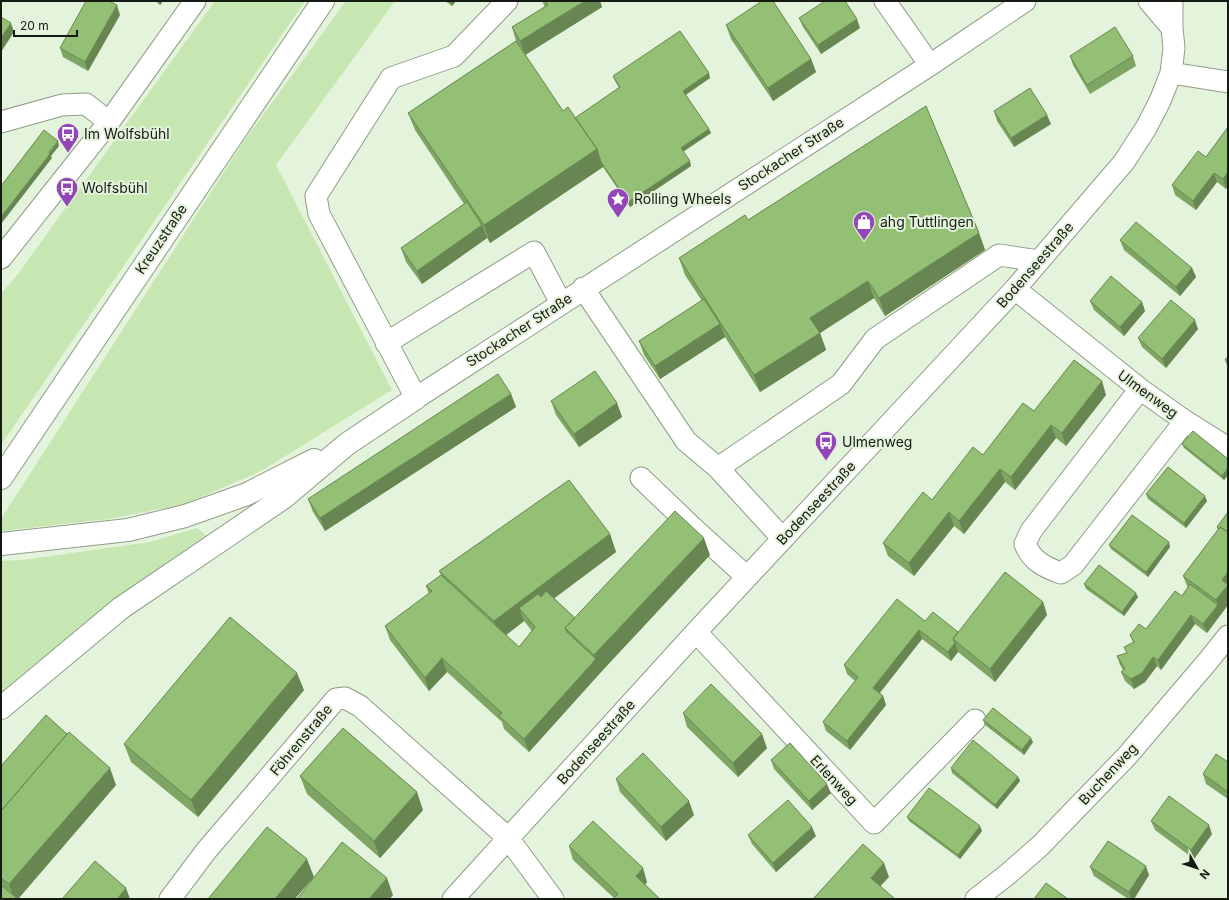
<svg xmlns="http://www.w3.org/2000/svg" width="1229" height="900" viewBox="0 0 1229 900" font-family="Inter,sans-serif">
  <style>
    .green { fill: #c6e7b1 }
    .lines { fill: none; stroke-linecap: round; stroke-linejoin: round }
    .minor-casing { stroke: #8e9d86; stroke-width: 23 }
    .major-casing { stroke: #8e9d86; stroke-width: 24 }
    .minor { stroke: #fff; stroke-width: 21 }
    .major { stroke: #fff; stroke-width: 22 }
    .wall { fill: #7ea564; fill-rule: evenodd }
    .shaded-wall { fill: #678651 }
    .building { fill: #93c074; stroke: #678651 }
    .labels { text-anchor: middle; stroke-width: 4; stroke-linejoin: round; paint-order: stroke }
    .poi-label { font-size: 14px; fill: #151b12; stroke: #e4f3db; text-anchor: start }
    .street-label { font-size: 14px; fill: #151b12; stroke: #e4f3db }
  </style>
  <rect width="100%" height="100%" fill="#e4f3db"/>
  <!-- green -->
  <path class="green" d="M215,1H305L1,445V294L18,274Z
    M346,1H395L276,165L392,390L261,471L185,504L108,519L1,531V519L242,144Z
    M197,528L206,535L114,599L30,669L1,695V561L23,560L150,542Z"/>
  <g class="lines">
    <!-- minor casing -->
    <g class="minor-casing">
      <path id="minor" d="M507,1L454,56L391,78L316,196L319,214L416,398L930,65L1025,1
        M885,1L930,65
        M1149,1L1172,28
        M1171,73L1228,82
        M1,122L62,105L86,104L109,122
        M1,258L109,122L195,1
        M583,288L686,441L718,468
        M1015,289L1140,389L1185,421L1228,448
        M386,343L534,252L561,303
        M1140,389L1031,531L1025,544C1032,561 1044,567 1061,573L1073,565L1185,421
        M641,478L692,527L747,577
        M783,539L718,468L841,384L875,339L999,255L1039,261
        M696,632L874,823L975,720
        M170,899L206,851L336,699L345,698L360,706L508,838L553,899
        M453,899L696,632L1015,289L1124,162L1146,128L1160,101L1171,73L1174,48L1172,28V1
        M976,899L1008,874L1040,846L1127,756L1208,661L1228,636"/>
    </g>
    <!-- major casing -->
    <g class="major-casing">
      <path id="major" d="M1,478L323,1
        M1,544L128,530L185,516L247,494L314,460
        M1,708L121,608L283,498L347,444L416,398"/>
    </g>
    <!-- minor -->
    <use href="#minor" class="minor"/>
    <!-- major -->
    <use href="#major" class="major"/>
  </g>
  <!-- wall -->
  <path class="wall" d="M155,1H163L160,5Z
    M445,1H456L452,6Z
    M542,1H600L602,7L525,55L563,111L575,118L619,88L615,81L613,76L710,78L686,95L711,133L683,152L691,166L630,207L603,167L490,243L487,238L422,284L406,262L401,248L464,204L415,130L408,113L524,53L516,41L512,27L545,7Z
    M120,15L88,71L63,57L60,48Z
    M799,18L860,28L821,54L803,27Z
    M726,25L811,59L816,72L773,101L731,39Z
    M1070,56H1133L1136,66L1090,94L1073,65Z
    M994,111L1051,124L1014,147L997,121Z
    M1228,127L1226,189L1217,182L1196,210L1175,195L1172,185L1206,157Z
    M748,220L979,233L985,250L885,316L874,298L820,333L826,350L760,392L725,337L660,379L644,355L639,341L702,301L685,275L679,258Z
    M1120,240L1192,268L1196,277L1180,296L1124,250Z
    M1090,301L1142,302L1145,311L1124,336L1094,310Z
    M1198,329L1166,368L1142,347L1138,338Z
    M1228,356V368L1225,360Z
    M511,394L516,407L325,531L313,512L308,499Z
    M1106,395L1066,446L1056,438L1015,490L1005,482L964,534L954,526L914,576L888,556L883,543L1034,411Z
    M551,401L617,403L622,417L579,447L556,415Z
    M1182,444L1228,459V475L1224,480L1184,448Z
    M1146,494L1207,501L1186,528L1148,499Z
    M1228,512V605L1207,633L1195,624L1161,670L1157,666L1145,682L1134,689L1125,681L1121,672L1123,670L1120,665L1117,656L1126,653L1133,642L1130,635L1146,629L1182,596L1188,588L1183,576L1218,530L1217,527Z
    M610,534L616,552L554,598L575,618L710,555L601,672L529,752L504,729L502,722L447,672L429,691L390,640L385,626L429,594L426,586L441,575L439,571ZM524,621L532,631L519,647L506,635Z
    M1109,545L1170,547L1148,577L1111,549Z
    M1084,584L1138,597L1124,616L1086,589Z
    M1043,602L1047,615L995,682L958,652L951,661L922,639L880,693L883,696L886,705L850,750L826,731L823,722L855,681L847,674L844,665L925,621L958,632Z
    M304,690L198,817L131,762L124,744Z
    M683,713L767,748L738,777L687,727Z
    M983,720L1033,742L1024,755L985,725Z
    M771,760L831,793L812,810L774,769Z
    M1228,762V799L1206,784L1203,774Z
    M1,766L116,785L18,899H1Z
    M951,768L1018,777L1020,781L997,809L952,773Z
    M300,776L423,810L380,858L307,794Z
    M616,779L694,815L666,841L620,792Z
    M907,817L982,831L960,859L909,821Z
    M1151,821L1212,834L1194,859L1155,830Z
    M748,835L816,836L776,872L752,844Z
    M569,846L647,882L645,885L614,898L573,860Z
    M1090,867L1149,875L1134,899H1128L1094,876Z"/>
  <!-- shaded-wall -->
  <path class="shaded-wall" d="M159,1H163L160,5Z
    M450,1H456L452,6Z
    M585,1H600L602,7L525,55L520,41Z
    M117,5L120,15L88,71L85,62Z
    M857,19L860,28L821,54L818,45Z
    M11,23L14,32L1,52V38Z
    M811,59L816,72L773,101L768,88Z
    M709,73L710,78L685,95L683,91Z
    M1047,115L1051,124L1014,147L1011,138Z
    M709,129L711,133L682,152L681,148Z
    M58,141L59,146L51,156L52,158L1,224V217Z
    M597,149L603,167L490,243L484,225Z
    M690,161L691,166L630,207L628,202Z
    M1228,172V186L1226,189L1223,179Z
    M1214,173L1217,182L1196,210L1193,201Z
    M482,225L487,238L422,284L417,271Z
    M979,233L985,250L885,316L879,298Z
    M1192,268L1196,277L1180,296L1176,287Z
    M868,281L874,298L820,333L826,350L760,392L754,375L810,318Z
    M1142,302L1145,311L1124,336L1120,327Z
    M1195,320L1198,329L1166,368L1162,359Z
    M720,324L725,337L660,379L655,366Z
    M1102,381L1106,395L1066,446L1062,433Z
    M511,394L516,407L325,531L320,518Z
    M617,403L622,417L579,447L574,434Z
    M1051,425L1056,438L1015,490L1011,477Z
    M1228,468V475L1224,480L1222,476Z
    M1000,469L1005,482L964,534L959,521Z
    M1205,496L1207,501L1186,528L1184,523Z
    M949,512L954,526L914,576L909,563Z
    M610,534L616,552L528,618L519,608L524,621L501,639L494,621Z
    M704,538L710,555L601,672L529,752L524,739L596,659L594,655Z
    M1169,542L1170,547L1148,577L1146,572Z
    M1228,572V605L1221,614L1216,600L1222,580Z
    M1136,593L1138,597L1124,616L1122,612Z
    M1043,602L1047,615L995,682L990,669Z
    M1218,605L1221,614L1207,633L1203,624Z
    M1191,615L1195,624L1161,670L1158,660Z
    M919,630L922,639L876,697L873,688Z
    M955,643L958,652L951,661L948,652Z
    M1153,657L1157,666L1145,682L1134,689L1131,679Z
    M442,658L447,672L429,691L425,678Z
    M297,673L304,690L198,817L191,800Z
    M883,696L886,705L850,750L847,741Z
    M762,734L767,748L738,777L733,763Z
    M1031,738L1033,742L1024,755L1022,750Z
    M110,768L116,785L18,899H14L9,884Z
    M1018,777L1020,781L997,809L995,805Z
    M827,784L831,793L812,810L809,801Z
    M417,792L423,810L380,858L374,841Z
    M689,801L694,815L666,841L661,827Z
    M1209,825L1212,834L1194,859L1191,850Z
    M980,826L982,831L960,859L958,855Z
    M812,827L816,836L776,872L773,863Z
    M307,859L314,877L295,899H275Z
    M884,863L889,877L876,891L871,878Z
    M1146,866L1149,875L1134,899H1131L1129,892Z
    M643,868L647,882L641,889L636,876Z
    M387,878L393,895L390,899H369Z
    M126,888L130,899H117Z"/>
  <!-- building -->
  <path class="building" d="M86,1H109L117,5L85,62L60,48Z
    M545,1H585L520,41L512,27L548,5Z
    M762,1H773L811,59L768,88L726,25Z
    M825,1H845L857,19L818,45L799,18Z
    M1,17L11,23L1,38Z
    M1115,27L1133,56L1087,85L1070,56Z
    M680,31L709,73L683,91L709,129L681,148L690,161L628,202L601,162L597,149L575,118L620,87L613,76Z
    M516,41L563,111L568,107L597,149L484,225L408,113Z
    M1030,88L1047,115L1011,138L994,111Z
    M926,106L979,233L879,298L868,281L810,318L820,333L754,375L679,258L745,215L748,220Z
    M1228,127V172L1223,179L1214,173L1193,201L1172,185L1198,151L1206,157Z
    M44,130L58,141L49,152L50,154L1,217V186Z
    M467,202L482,225L417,271L401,248Z
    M1136,222L1192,268L1176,287L1120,240Z
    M1111,276L1142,302L1120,327L1090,301Z
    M704,299L720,324L655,366L639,341Z
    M1171,300L1195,320L1162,359L1138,338Z
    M1228,356V362L1225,360Z
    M1074,360L1102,381L1062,433L1051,425L1011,477L1000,469L959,521L949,512L909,563L883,543L923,492L932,500L973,447L983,455L1023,403L1034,411Z
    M595,371L617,403L574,434L551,401Z
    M498,374L511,394L320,518L308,499Z
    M1193,431L1228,459V468L1222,476L1182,444Z
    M1168,467L1205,496L1184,523L1146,494Z
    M569,480L610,534L494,621L439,571Z
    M675,511L704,538L594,655L565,628Z
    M1228,512V532L1220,527L1219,529L1217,527Z
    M1132,515L1169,542L1146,572L1109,545Z
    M1220,527L1228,532V572L1222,580L1228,585L1216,600L1183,576Z
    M1099,565L1136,593L1122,612L1084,584Z
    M1005,572L1043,602L990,669L953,639Z
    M441,575L519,647L535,627L519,608L538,594L541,597L546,591L575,618L565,628L567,632L596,659L524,739L499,716L502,713L442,658L425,678L385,626L432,591L426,586Z
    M1190,584L1218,605L1203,624L1191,615L1158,660L1153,657L1142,673L1131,679L1121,672L1125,669L1117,656L1127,653L1124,647L1134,642L1130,635L1139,624L1146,629L1175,591L1182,596Z
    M897,599L925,621L933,612L958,632L953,639L955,643L948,652L919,630L873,688L883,696L847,741L823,722L858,677L844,665Z
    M230,617L297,673L191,800L124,744Z
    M711,684L762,734L733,763L683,713Z
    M993,708L1031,738L1022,750L983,720Z
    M46,715L67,734L1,811V766Z
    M343,728L417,792L374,841L300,776Z
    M69,732L110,768L9,884L1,878V811Z
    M973,740L1018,777L995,805L951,768Z
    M790,743L827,784L809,801L771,760Z
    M643,753L689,801L661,827L616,779Z
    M1216,754L1228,762V792L1203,774Z
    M929,788L980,826L958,855L907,817Z
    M1169,796L1209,825L1191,850L1151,821Z
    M788,800L812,827L773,863L748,835Z
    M593,821L643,868L636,876L660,899H613L618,894L569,846Z
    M267,827L307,859L275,899H208Z
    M1108,841L1146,866L1129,892L1090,867Z
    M342,842L387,878L369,899H297Z
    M863,844L884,863L871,878L895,899H813Z
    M95,861L126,888L117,899H62Z
    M1046,883L1068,899H1034Z
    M1,885L18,899H1Z"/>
  <!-- icons -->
  <defs>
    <g id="bus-pin" transform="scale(1.15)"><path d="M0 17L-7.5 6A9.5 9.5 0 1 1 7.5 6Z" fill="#9346b7" stroke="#e4f3db"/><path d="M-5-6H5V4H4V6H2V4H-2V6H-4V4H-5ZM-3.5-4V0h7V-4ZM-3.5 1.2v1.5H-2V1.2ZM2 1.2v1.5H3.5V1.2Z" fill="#fff"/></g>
    <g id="sight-pin" transform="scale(1.15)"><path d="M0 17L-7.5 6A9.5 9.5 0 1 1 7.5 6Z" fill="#9346b7" stroke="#e4f3db"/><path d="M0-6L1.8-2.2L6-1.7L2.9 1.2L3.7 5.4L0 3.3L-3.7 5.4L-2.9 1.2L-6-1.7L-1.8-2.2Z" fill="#fff"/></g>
    <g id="shop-pin" transform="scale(1.15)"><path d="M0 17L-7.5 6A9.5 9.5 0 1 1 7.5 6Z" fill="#9346b7" stroke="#e4f3db"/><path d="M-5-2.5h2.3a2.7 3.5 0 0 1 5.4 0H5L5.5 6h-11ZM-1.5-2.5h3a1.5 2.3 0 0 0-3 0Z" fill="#fff"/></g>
  </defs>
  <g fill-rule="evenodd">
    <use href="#bus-pin" x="68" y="134"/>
    <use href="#bus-pin" x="67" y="188"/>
    <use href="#sight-pin" x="618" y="199"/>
    <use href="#shop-pin" x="864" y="222"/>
    <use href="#bus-pin" x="826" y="442"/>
  </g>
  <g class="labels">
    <!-- poi labels -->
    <g class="poi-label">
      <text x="84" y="139">Im Wolfsbühl</text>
      <text x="82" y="193">Wolfsbühl</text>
      <text x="634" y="204">Rolling Wheels</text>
      <text x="880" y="227">ahg Tuttlingen</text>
      <text x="842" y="447">Ulmenweg</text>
    </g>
    <!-- street labels -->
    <g class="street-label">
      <text transform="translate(791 154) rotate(-33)" y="5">Stockacher Straße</text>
      <text transform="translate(161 239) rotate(-56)" y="5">Kreuzstraße</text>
      <text transform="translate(1035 265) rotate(-49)" y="5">Bodenseestraße</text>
      <text transform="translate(519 330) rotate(-33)" y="5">Stockacher Straße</text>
      <text transform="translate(1148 394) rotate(36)" y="5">Ulmenweg</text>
      <text transform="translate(816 503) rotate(-47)" y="5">Bodenseestraße</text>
      <text transform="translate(301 740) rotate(-50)" y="5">Föhrenstraße</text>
      <text transform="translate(596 742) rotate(-48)" y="5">Bodenseestraße</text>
      <text transform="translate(1108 774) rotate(-47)" y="5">Buchenweg</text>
      <text transform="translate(834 780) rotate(47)" y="5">Erlenweg</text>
    </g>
  </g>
  <!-- border -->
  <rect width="1229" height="900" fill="none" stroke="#151b12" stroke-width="4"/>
  <!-- north arrow -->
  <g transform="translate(1197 868) rotate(129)" stroke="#e4f3db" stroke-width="3" paint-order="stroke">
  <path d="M0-3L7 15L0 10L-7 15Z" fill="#151b12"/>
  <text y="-6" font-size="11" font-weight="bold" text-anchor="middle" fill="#151b12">N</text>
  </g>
  <!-- scale -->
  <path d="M14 30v6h63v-6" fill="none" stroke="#151b12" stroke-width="2"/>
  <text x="20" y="30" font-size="12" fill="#151b12" stroke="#e4f3db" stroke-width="3" paint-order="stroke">20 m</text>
</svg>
